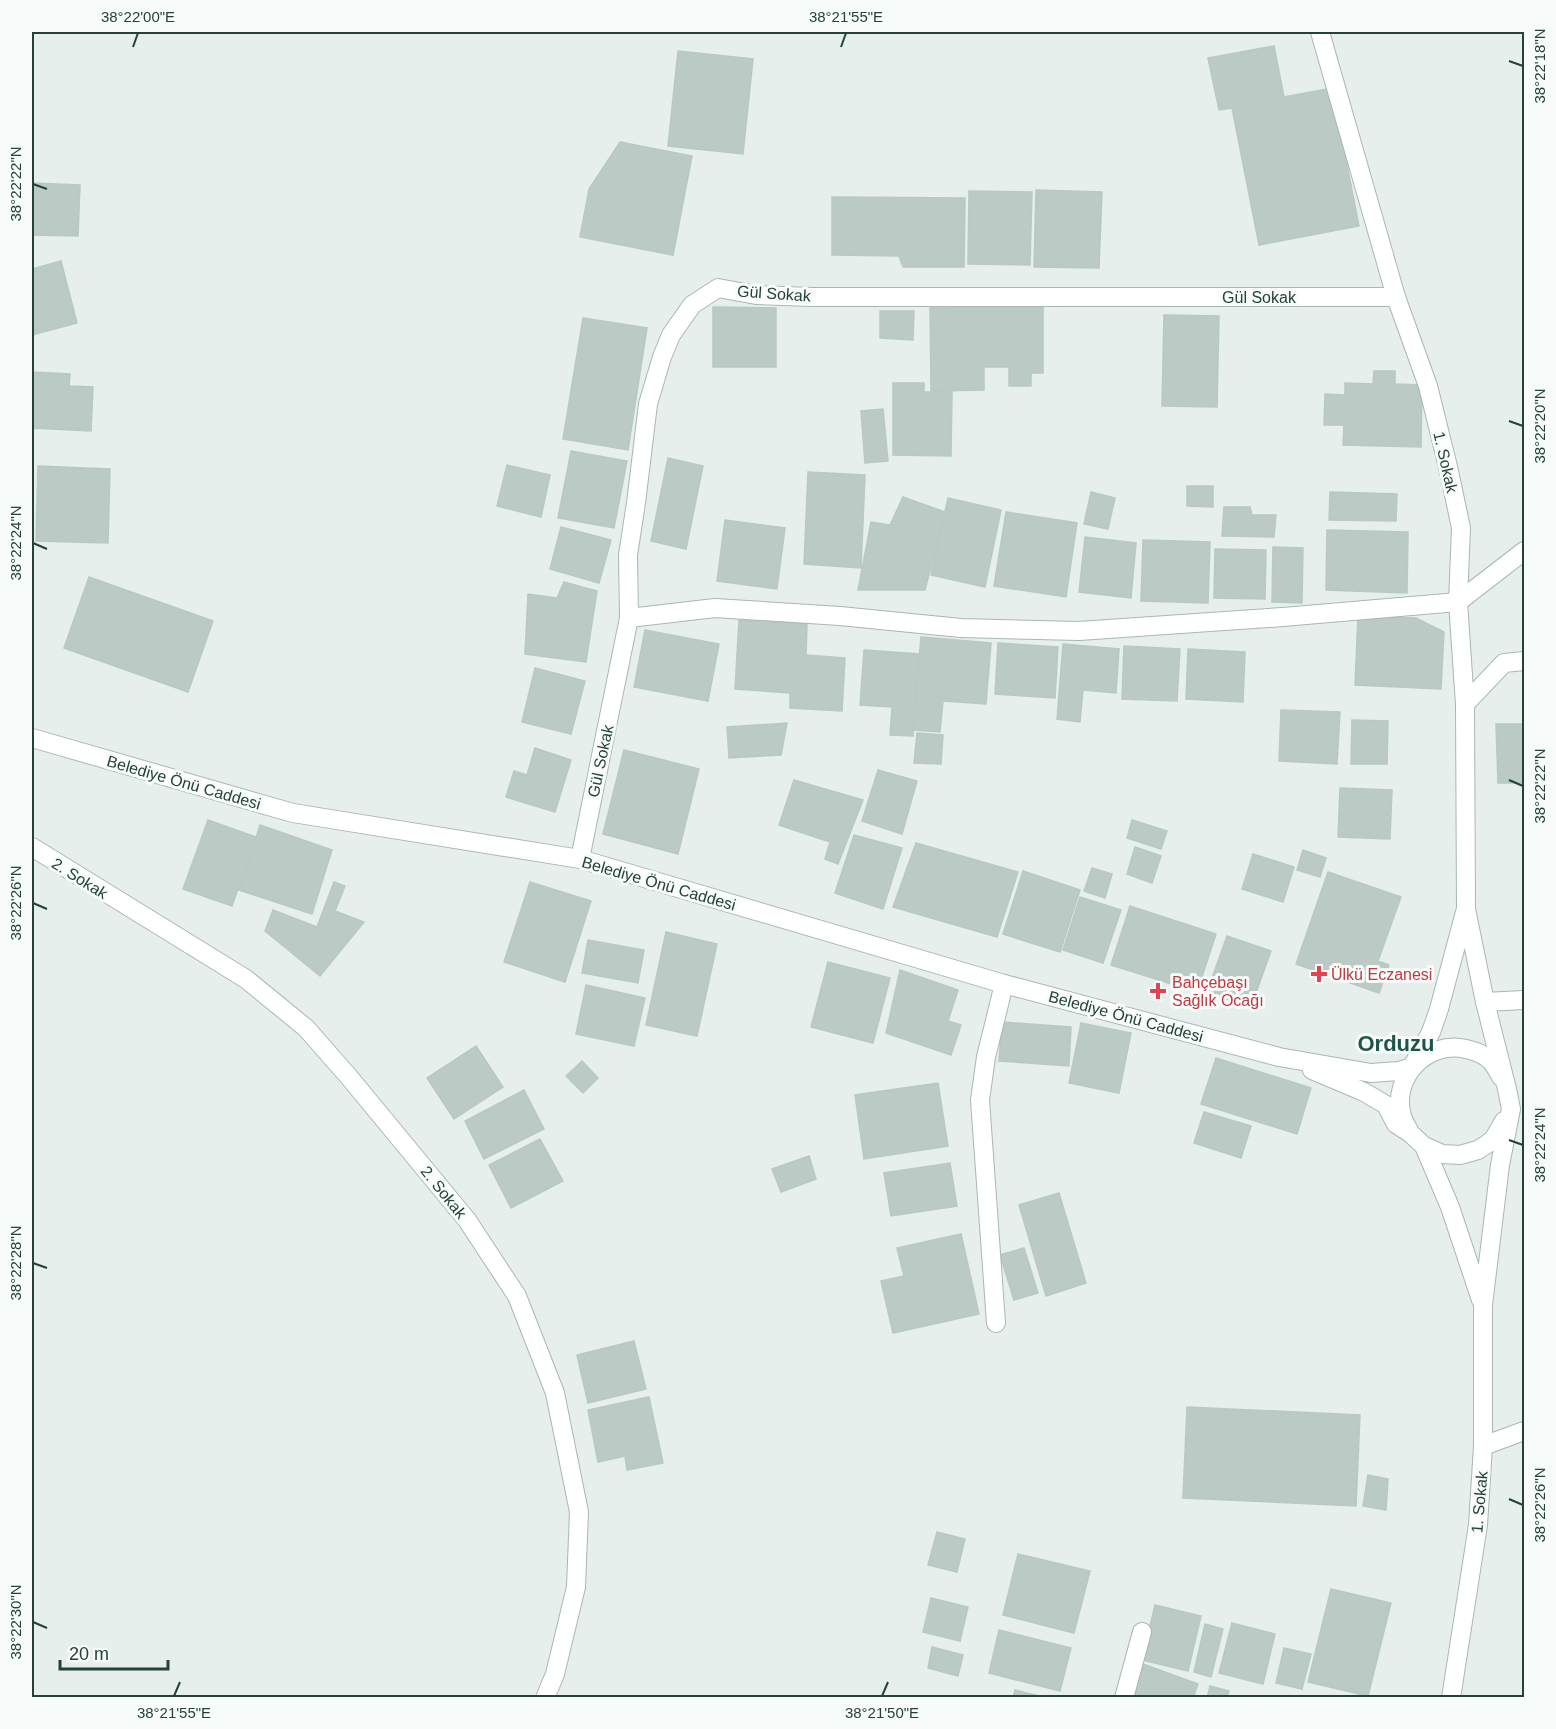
<svg xmlns="http://www.w3.org/2000/svg" width="1556" height="1729" viewBox="0 0 1556 1729" font-family="Helvetica,sans-serif">
  <style>
    .building { fill: #bbcac4; stroke: #b8c9c2; stroke-width: 1.5 }
    .lines { fill: none; stroke-linecap: round; stroke-linejoin: round }
    .minor-casing { stroke: #a8b8b2; stroke-width: 20 }
    .tertiary-casing { stroke: #a8b8b2; stroke-width: 20 }
    .minor { stroke: #fff; stroke-width: 18 }
    .tertiary { stroke: #fff; stroke-width: 18 }
    .ticks { fill: none; stroke: #24423a; stroke-width: 2 }
    .health-dot { fill: #e0444e; stroke: #f7fbf9; stroke-width: 2 }
    .labels { text-anchor: middle; stroke-width: 6; stroke-linejoin: round; paint-order: stroke }
    .street-label { font-size: 16px; fill: #24423a; stroke: #f7fbf9 }
    .health-label { font-size: 16px; fill: #be3a42; stroke: #f7fbf9; text-anchor: start }
    .district-label { font-size: 22px; font-weight: bold; fill: #1f5548; stroke: #f7fbf9 }
    .neatline { fill: none; stroke: #24423a; stroke-width: 2 }
    .ticks-label { font-size: 15px; text-anchor: middle; fill: #24423a }
  </style>
  <rect width="100%" height="100%" fill="#e6efeb"/>
  <!-- building -->
  <path class="building" d="M1274,46L1284,97L1332,88L1359,226L1259,245L1232,108L1219,110L1208,58Z
    M678,51L753,59L743,154L668,146Z
    M620,142L692,156L673,255L580,237L589,189Z
    M32,183L80,185L78,236L32,235Z
    M1036,190L1102,192L1099,268L1034,267Z
    M969,191L1032,192L1030,265L968,264Z
    M832,197L965,198L964,267H903L899,256L832,255Z
    M61,261L77,323L32,335V269Z
    M713,307L776,308V367H713Z
    M1043,307V373H1031V386H1009V367H984V390L931,391L930,308Z
    M880,311H914L913,340L880,338Z
    M1164,315L1219,316L1217,407L1162,406Z
    M583,318L647,328L628,450L563,439Z
    M1374,371H1395V384L1422,385L1421,447L1343,445L1344,425H1324L1325,394L1345,395V383L1373,384Z
    M32,372L70,374L69,386L93,387L91,431L32,428Z
    M893,383H924V392H952L951,456L893,455Z
    M883,409L888,461L865,463L861,411Z
    M571,451L627,461L614,528L558,518Z
    M668,458L703,466L686,549L651,541Z
    M507,465L550,475L541,517L497,506Z
    M38,466L110,469L108,543L36,541Z
    M808,472L865,475L861,568L804,564Z
    M1187,486H1213V507L1187,506Z
    M1091,492L1115,498L1108,529L1084,524Z
    M1330,492L1397,494L1396,521L1329,520Z
    M903,497L945,512L925,590H858L871,522L890,525Z
    M948,498L1001,510L985,587L931,575Z
    M1224,507H1250L1252,515H1276L1274,537L1222,536Z
    M1006,512L1077,523L1066,597L994,586Z
    M725,520L785,528L777,589L717,581Z
    M561,527L611,540L599,583L550,569Z
    M1327,530L1408,532L1407,593L1326,590Z
    M1085,537L1136,543L1131,598L1079,592Z
    M1143,540L1210,542L1208,603L1141,601Z
    M1273,547L1303,548L1302,603L1272,602Z
    M1215,549L1266,550L1265,599L1214,598Z
    M89,577L213,621L188,692L64,648Z
    M564,582L597,591L586,662L525,654L528,594L557,598Z
    M1358,616L1416,618L1444,632L1441,689L1355,685Z
    M739,620L807,624L806,655L845,658L842,711L790,708V693L735,689Z
    M645,630L719,644L708,701L634,687Z
    M921,637L991,643L986,704L943,701L940,732L913,730Z
    M998,643L1058,647L1055,698L995,694Z
    M1063,644L1119,649L1116,693L1083,690L1080,722L1057,719Z
    M1124,646L1180,649L1177,701L1122,699Z
    M1188,649L1245,652L1243,702L1186,699Z
    M864,650L919,654L913,736L890,735L892,707L860,705Z
    M535,668L585,681L571,734L522,722Z
    M1281,710L1340,712L1337,764L1279,761Z
    M1352,720L1388,721L1387,764H1351Z
    M787,723L781,755L729,758L727,727Z
    M1496,724H1521L1523,783H1498Z
    M917,733L943,735L941,764L914,763Z
    M535,748L571,760L555,812L506,797L514,771L527,775Z
    M624,750L699,769L678,854L603,834Z
    M878,770L917,781L902,834L862,821Z
    M794,780L863,800L838,864L825,859L830,842L779,825Z
    M1340,788L1392,790L1390,839L1338,837Z
    M208,820L256,837L232,906L183,889Z
    M1132,820L1167,831L1161,849L1127,838Z
    M260,825L332,850L312,914L239,890Z
    M854,835L902,848L883,909L835,893Z
    M916,843L1018,872L997,937L893,907Z
    M1135,847L1161,856L1152,883L1127,874Z
    M1303,850L1326,858L1320,877L1297,870Z
    M1253,854L1294,867L1283,902L1242,889Z
    M1092,868L1112,874L1105,898L1084,891Z
    M1023,871L1080,890L1060,952L1003,934Z
    M1328,872L1401,897L1378,961L1389,965L1379,993L1296,964Z
    M334,882L345,886L335,911L364,922L320,976L265,931L273,910L317,927Z
    M530,882L591,901L565,982L504,962Z
    M1080,897L1121,910L1103,963L1063,950Z
    M1130,906L1216,934L1197,992L1111,965Z
    M666,932L717,944L697,1036L646,1025Z
    M1227,936L1271,951L1251,1007L1207,992Z
    M588,940L644,950L638,983L582,973Z
    M828,962L890,978L873,1043L811,1027Z
    M900,970L958,990L948,1021L961,1025L951,1055L886,1033Z
    M586,985L645,998L634,1046L576,1034Z
    M1002,1022L1071,1027L1069,1066L999,1061Z
    M1081,1023L1131,1033L1119,1093L1069,1083Z
    M476,1046L503,1087L454,1119L427,1078Z
    M1216,1058L1311,1088L1297,1134L1201,1104Z
    M582,1061L598,1078L583,1093L566,1076Z
    M938,1083L948,1146L864,1159L855,1095Z
    M524,1090L544,1129L484,1159L465,1121Z
    M1204,1112L1251,1126L1241,1158L1194,1143Z
    M540,1139L563,1181L511,1208L489,1165Z
    M809,1156L816,1179L781,1192L772,1169Z
    M950,1163L957,1206L891,1216L884,1173Z
    M1059,1193L1086,1283L1046,1296L1019,1205Z
    M961,1234L979,1314L893,1333L881,1281L904,1276L897,1248Z
    M1024,1248L1038,1293L1014,1300L1000,1255Z
    M634,1341L646,1389L588,1403L577,1355Z
    M649,1397L663,1463L627,1470L625,1456L598,1462L588,1410Z
    M1187,1407L1360,1415L1356,1506L1183,1498Z
    M1368,1475L1388,1479L1386,1510L1363,1506Z
    M937,1532L965,1539L957,1572L928,1565Z
    M1018,1554L1090,1571L1074,1633L1003,1615Z
    M1331,1589L1391,1603L1368,1696L1308,1682Z
    M931,1598L968,1607L960,1641L923,1632Z
    M1155,1605L1201,1616L1188,1671L1142,1660Z
    M1232,1623L1275,1634L1263,1684L1219,1673Z
    M1205,1624L1223,1629L1211,1677L1194,1672Z
    M999,1630L1071,1648L1060,1691L989,1673Z
    M932,1647L963,1655L958,1676L928,1668Z
    M1284,1648L1311,1654L1302,1689L1276,1683Z
    M1143,1664L1198,1684L1193,1698H1132Z
    M1210,1686L1229,1691L1227,1698H1207Z
    M1015,1690L1047,1698H1013Z"/>
  <g class="lines">
    <!-- minor casing -->
    <g class="minor-casing">
      <path id="minor" d="M629,618L715,608L840,616L961,628L1079,631L1283,617L1458,602L1524,551
        M1465,704L1504,663L1524,661
        M32,847L246,979L306,1028L349,1077L467,1220L517,1296L555,1393L579,1512L576,1587L555,1674L545,1698
        M580,859L629,618L628,555L636,503L648,404L662,357L671,335L692,305L718,288L756,295L812,297H1396
        M1485,1002L1524,1000
        M996,1323L980,1100L986,1057L1004,984
        M1483,1446L1524,1431
        M1124,1698L1142,1632"/>
    </g>
    <!-- tertiary casing -->
    <g class="tertiary-casing">
      <path id="tertiary" d="M1320,32L1396,297L1428,386L1449,471L1461,528L1458,602L1465,704L1466,909L1485,1002L1507,1089L1511,1109L1500,1165L1483,1305V1446L1478,1525L1451,1698
        M32,738L293,813L580,859L1004,984L1279,1057L1371,1073L1399,1071L1412,1067L1431,1032L1439,1009L1465,912
        M1312,1070L1364,1092L1386,1105L1396,1124L1410,1133L1424,1146L1442,1154L1460,1155L1478,1150L1493,1140L1504,1121
        M1410,1133C1408,1128 1404,1122 1402,1116C1391,1077 1427,1040 1466,1049C1475,1051 1484,1054 1491,1061C1495,1066 1498,1071 1501,1077
        M1424,1146L1450,1207L1481,1300"/>
    </g>
    <!-- minor -->
    <use href="#minor" class="minor"/>
    <!-- tertiary -->
    <use href="#tertiary" class="tertiary"/>
  </g>
  <!-- ticks -->
  <path class="ticks" d="M133,47L138,33M841,47L846,33M1509,61L1523,66M33,184L47,189M1509,421L1523,426M33,543L47,549M1509,780L1523,786M33,903L47,909M1509,1140L1523,1145M33,1263L47,1268M1509,1499L1523,1505M33,1622L47,1628M174,1696L180,1682M882,1696L888,1682"/>
  <!-- markers -->
  <g class="health-dot">
    <path d="M1316 965h6v6h6v6h-6v6h-6v-6h-6v-6h6z"/>
    <path d="M1155 982h6v6h6v6h-6v6h-6v-6h-6v-6h6z"/>
  </g>
  <g class="labels">
    <!-- street labels -->
    <g class="street-label">
      <text transform="translate(774 293) rotate(4)" y="6">Gül Sokak</text>
      <text x="1259" y="303">Gül Sokak</text>
      <text transform="translate(1446 462) rotate(77)" y="6">1. Sokak</text>
      <text transform="translate(600 761) rotate(-78)" y="6">Gül Sokak</text>
      <text transform="translate(184 782) rotate(16)" y="6">Belediye Önü Caddesi</text>
      <text transform="translate(80 878) rotate(32)" y="6">2. Sokak</text>
      <text transform="translate(659 883) rotate(16)" y="6">Belediye Önü Caddesi</text>
      <text transform="translate(1126 1016) rotate(15)" y="6">Belediye Önü Caddesi</text>
      <text transform="translate(444 1192) rotate(51)" y="6">2. Sokak</text>
      <text transform="translate(1479 1502) rotate(-85)" y="6">1. Sokak</text>
    </g>
    <!-- health labels -->
    <g class="health-label">
      <text x="1331" y="980">Ülkü Eczanesi</text>
      <text x="1172" y="988">Bahçebaşı<tspan x="1172" dy="18">Sağlık Ocağı</tspan></text>
    </g>
    <!-- district labels -->
    <g class="district-label">
      <text x="1396" y="1051">Orduzu</text>
    </g>
  </g>
  <!-- border -->
  <rect width="1556" height="1729" fill="none" stroke="#f7fbf9" stroke-width="66"/>
  <!-- scale -->
  <path d="M60 1660v9h108v-9" fill="none" stroke="#24423a" stroke-width="3"/>
  <text x="69" y="1660" font-size="18" fill="#24423a" stroke="#f7fbf9" stroke-width="4.5" paint-order="stroke">20 m</text>
  <rect x="33" y="33" width="1490" height="1663" class="neatline"/>
  <g class="ticks-label">
    <text x="138" y="22">38°22'00"E</text>
    <text x="846" y="22">38°21'55"E</text>
    <text transform="translate(1540 66) rotate(-90)" y="5">38°22'18"N</text>
    <text transform="translate(16 184) rotate(-90)" y="5">38°22'22"N</text>
    <text transform="translate(1540 426) rotate(-90)" y="5">38°22'20"N</text>
    <text transform="translate(16 543) rotate(-90)" y="5">38°22'24"N</text>
    <text transform="translate(1540 786) rotate(-90)" y="5">38°22'22"N</text>
    <text transform="translate(16 903) rotate(-90)" y="5">38°22'26"N</text>
    <text transform="translate(1540 1145) rotate(-90)" y="5">38°22'24"N</text>
    <text transform="translate(16 1263) rotate(-90)" y="5">38°22'28"N</text>
    <text transform="translate(1540 1505) rotate(-90)" y="5">38°22'26"N</text>
    <text transform="translate(16 1622) rotate(-90)" y="5">38°22'30"N</text>
    <text x="174" y="1718">38°21'55"E</text>
    <text x="882" y="1718">38°21'50"E</text>
  </g>
</svg>
